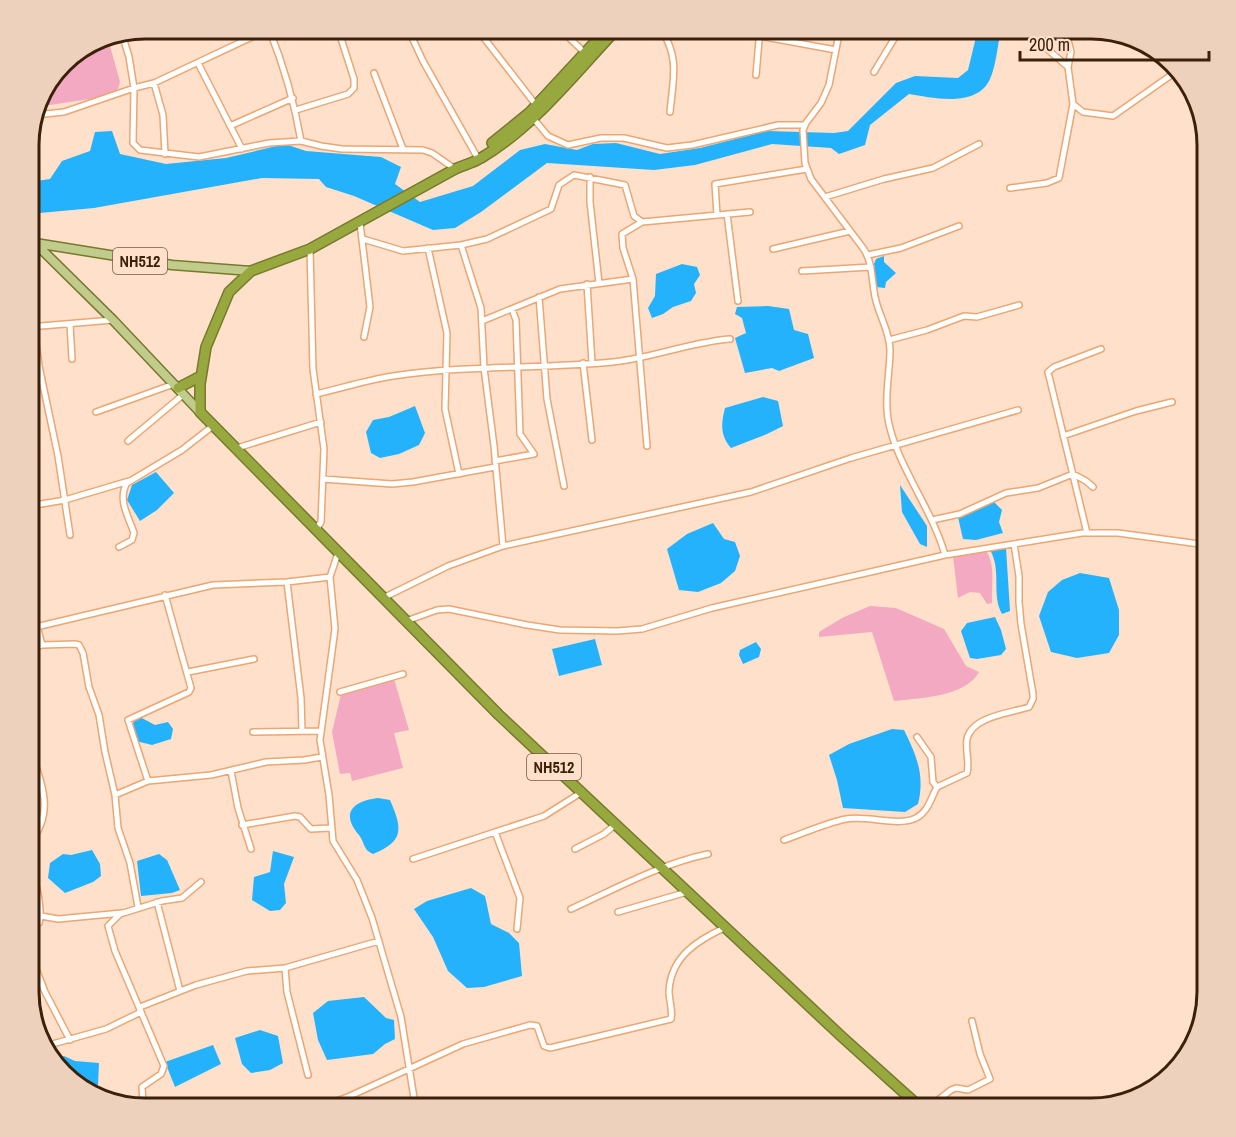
<svg xmlns="http://www.w3.org/2000/svg" width="1236" height="1137" viewBox="0 0 1236 1137" font-family="'Archivo Narrow',sans-serif">
  <style>
    .green { fill: #f3a9c1 }
    .water { fill: #23b2fb }
    .lines { fill: none; stroke-linecap: round; stroke-linejoin: round }
    .street-casing { stroke: #eba671; stroke-width: 8 }
    .primary-casing { stroke: #77792c; stroke-width: 11 }
    .highway-casing { stroke: #77792c; stroke-width: 12 }
    .street { stroke: #fff; stroke-width: 5 }
    .primary { stroke: #c1cb8b; stroke-width: 8 }
    .highway { stroke: #97a93e; stroke-width: 9 }
    .labels { text-anchor: middle; stroke-width: 4.5; stroke-linejoin: round; paint-order: stroke }
    .shield { fill: #fee0cb; stroke: #765a44; stroke-width: 1.5 }
    .shield-label { font-size: 16px; font-weight: bold; fill: #3c210a }
    .rim { fill: none; stroke: #3c210a; stroke-width: 3 }
  </style>
  <rect width="100%" height="100%" fill="#fee0cb"/>
  <!-- green -->
  <path class="green" d="M109,42L120,82L116,95L37,107L40,94L68,58Z
    M986,550C996,567 991,584 992,603L987,604L980,593L970,592L958,598L953,556Z
    M870,606L896,608L944,629L966,666L979,672C965,697 921,698 894,701L872,632L819,637V632L842,618Z
    M394,679L409,730L394,733L403,768L352,781L350,773L340,774L332,732L342,690Z"/>
  <!-- water -->
  <path class="water" d="M978,29H1001C998,43 996,66 990,79C977,108 933,98 909,94L870,125L865,145L839,154L831,148L772,144L695,165L654,170L547,163L481,212L455,228L433,230L354,196L326,187L319,179L262,178L94,208L29,214V182L50,179L62,161L90,151L95,132L112,131L120,154L166,164L226,158L285,144L306,151L381,157L401,167L395,184L420,202L473,186L520,150L545,144L577,150L593,144L616,143L660,154L700,148L767,131L834,133L848,131L896,83L915,76L958,78L968,70Z
    M884,256V262L896,273L886,282L885,288L876,287L874,264L876,259Z
    M682,264L697,267L700,275L694,284L696,293L691,301L673,307L663,314L652,318L648,308L655,296L656,274Z
    M768,306L789,309L794,330L808,334L814,358L779,371L772,368L745,373L735,338L746,333L742,318L735,314L737,307Z
    M763,397L778,401L783,426L767,434L731,448C720,435 721,424 725,408Z
    M415,406L425,433L419,445L399,454L380,458L371,453L366,432L373,420L389,417Z
    M156,472L174,493L157,510L140,521L127,500L132,485Z
    M900,485L927,526V547L920,544L902,512Z
    M994,502L1002,510L999,522L1003,533L976,540L963,539L958,517Z
    M713,523L724,539L735,542L740,556L735,571L721,583L698,592L679,590L667,549L687,534Z
    M1006,548L1010,611L1002,614C991,595 1002,570 990,550Z
    M1080,573L1109,578L1119,610V635L1109,653L1077,658L1051,652L1039,616L1048,592L1062,580Z
    M995,617L1001,630L1006,649L1001,655L977,659L970,658L961,631L967,623Z
    M595,639L602,665L559,676L552,649Z
    M756,642L761,649L759,657L743,664L739,655L740,650Z
    M138,716L155,725L168,722L173,729L171,739L152,745L136,741L133,723Z
    M892,729L904,730C917,756 925,776 918,804L905,812L843,808L837,780L829,755L849,744Z
    M378,798L390,800C402,828 405,841 373,854C363,850 365,843 359,835C340,813 353,801 378,798Z
    M92,850L100,864L101,876L93,882L65,893L48,878L50,863L63,854L71,855Z
    M273,851L294,857L284,884L286,903L280,910L270,911L252,900L254,877L270,872Z
    M159,854L167,860L180,890L172,893L141,896L137,861Z
    M471,888L485,896L491,924L509,933L519,943L522,976L484,987L467,988L448,971L433,937L414,909L427,901Z
    M364,997L386,1018L394,1020L395,1039L385,1044L373,1054L327,1060L318,1040L313,1013L328,1001Z
    M260,1030L278,1036L283,1063L270,1070L251,1073L242,1064L235,1038Z
    M213,1045L221,1064L175,1087L165,1062Z
    M64,1056L75,1061L99,1063L98,1085L85,1089L62,1074L55,1058Z"/>
  <g class="lines">
    <!-- street casing -->
    <g class="street-casing">
      <path id="street" d="M269,29C284,66 294,101 301,141
        M408,29L423,61L476,155
        M477,29L536,105
        M560,29L585,53
        M661,29C680,58 673,79 670,112
        M840,29L829,85L821,103L806,123L803,130L805,163L811,179L863,248C874,264 871,283 876,301C880,317 890,333 890,350C890,373 884,396 888,419C896,465 932,508 945,555
        M1016,29L1031,35L1068,67
        M1065,29L1071,52L1068,67L1073,104L1083,112L1113,116L1177,71
        M759,36L836,50
        M123,37L129,57L134,88L154,83L269,29
        M198,63L242,149
        M874,72L900,29
        M374,73L403,149
        M756,75L760,29
        M154,83L163,115L165,154
        M296,110L348,94L354,88V79L338,29
        M35,115L64,112L134,88L133,143L140,150L199,157L269,143L301,141L321,146L342,149L423,150L432,153L455,169
        M533,118L548,136L568,145L601,138H624L667,148L692,145L778,125H805
        M230,126L293,98
        M590,177V202L599,283
        M1010,188L1047,183L1059,178L1073,104
        M825,197L884,179L933,168L979,144
        M727,214L738,301
        M717,215L715,184L807,169
        M642,222L622,234L623,248L633,279L647,446
        M360,223L370,307L364,337
        M363,239L403,251L461,245L487,239L551,209L559,185L574,175L625,185L634,216L642,222L750,212
        M461,245L481,308L484,368L494,446L503,546
        M428,248L447,333L445,409L459,474
        M310,249L313,369L324,449L321,522L317,528
        M773,249L850,231
        M868,255L901,248L959,226
        M802,271L871,267
        M587,284L592,363
        M539,297L547,399L564,486
        M482,321L560,289L633,279
        M70,324L72,359
        M29,327L113,320
        M34,327L39,366L58,456L70,535
        M889,340L927,330L964,316L977,317L1019,305
        M583,363L592,440
        M316,394C342,388 367,380 393,376C465,365 540,369 613,362C653,358 690,342 730,339
        M96,412L174,384
        M1063,436L1136,411L1172,402
        M128,441L184,394
        M237,448L321,422
        M495,461L534,454L520,434L516,320L512,309
        M323,479L392,484L413,482L495,467
        M29,506L65,500L129,481
        M932,520L960,514L1006,493L1038,488L1073,474L1086,481L1093,487
        M1087,533L1048,372L1054,367L1101,349
        M119,547L132,540L134,533C129,518 117,499 127,483L182,450L214,425
        M338,553L330,577L335,629L320,740L329,795L333,841L357,880L372,918L401,1017L414,1098
        M29,578L30,599L42,645L75,644L79,645L83,653L89,687L99,715L105,752L115,795L118,828L130,863L138,907
        M287,582L301,698L302,731
        M383,598L448,566L503,546L751,492L851,458L1018,410
        M406,621L437,610L449,609L527,625L560,630L617,631L642,629L712,608L945,555L1082,533H1118L1207,545
        M36,627L213,585L287,582L330,577
        M29,649L42,645
        M188,672L254,659
        M340,692L403,674
        M253,732L321,731
        M917,737L931,757L933,782L937,787
        M231,771L238,808L251,849
        M148,781L128,720L189,692L191,688L165,595
        M115,795L148,781L211,775L266,762L304,760L322,757
        M242,825L295,816L300,817L311,829L330,828
        M495,832L520,898L517,929
        M784,840C804,833 826,823 846,819C867,815 898,827 916,818C928,812 931,798 937,787L967,773C970,762 965,751 967,739C972,716 1011,713 1029,707L1033,699V694L1021,624L1019,602V576L1014,544
        M29,844C57,811 40,781 29,746
        M575,849L604,834L616,824
        M413,859L544,816L582,792
        M571,909C615,889 660,864 708,854
        M618,912L687,892
        M41,916L58,919L122,913
        M29,928L39,923C43,912 35,873 29,864
        M29,951L45,992L70,1040
        M285,968L287,992L308,1075
        M196,985L247,971L285,968L379,941
        M49,1045L106,1029L141,1012L140,1007L196,985L180,991L157,902
        M133,1106L143,1103L142,1087L161,1074L164,1066L115,951L108,926L120,914L162,901L182,898L201,882
        M318,1108L350,1096L463,1044L530,1025L537,1026L544,1046L550,1048L671,1019C673,1010 669,1001 669,991C671,956 698,940 726,927
        M928,1108L951,1090L956,1088L968,1090L990,1079L980,1054L972,1021"/>
    </g>
    <!-- primary casing -->
    <g class="primary-casing">
      <path id="primary" d="M29,242L172,265L251,271
        M35,243L113,320L200,412"/>
    </g>
    <!-- highway casing -->
    <g class="highway-casing">
      <path id="highway" d="M617,29C574,74 535,126 481,158C473,163 464,165 455,169L310,249L251,271L229,292L206,347L200,384V412L499,715L841,1036L921,1108
        M492,143L529,113L607,29
        M178,388L201,376"/>
    </g>
    <!-- street -->
    <use href="#street" class="street"/>
    <!-- primary -->
    <use href="#primary" class="primary"/>
    <!-- highway -->
    <use href="#highway" class="highway"/>
  </g>
  <g class="labels">
    <!-- shield labels -->
    <g class="shield">
      <rect x="113" y="248" width="54" height="26" rx="4.5"/>
      <rect x="527" y="754" width="54" height="26" rx="4.5"/>
    </g>
    <g class="shield-label">
      <text x="140" y="267">NH512</text>
      <text x="554" y="773">NH512</text>
    </g>
  </g>
  <!-- crop -->
  <path d="M0 0H1236V1137H0ZM145 39H1091A106 106 0 0 1 1197 145V992A106 106 0 0 1 1091 1098H145A106 106 0 0 1 39 992V145A106 106 0 0 1 145 39Z" fill="#eed1bc" fill-rule="evenodd"/>
  <path class="rim" d="M145 39H1091A106 106 0 0 1 1197 145V992A106 106 0 0 1 1091 1098H145A106 106 0 0 1 39 992V145A106 106 0 0 1 145 39Z"/>
  <!-- scale -->
  <path d="M1020 51v9h189v-9" fill="none" stroke="#3c210a" stroke-width="3"/>
  <text x="1029" y="51" font-size="18" fill="#3c210a" stroke="#fee0cb" stroke-width="4.5" paint-order="stroke">200 m</text>
</svg>
